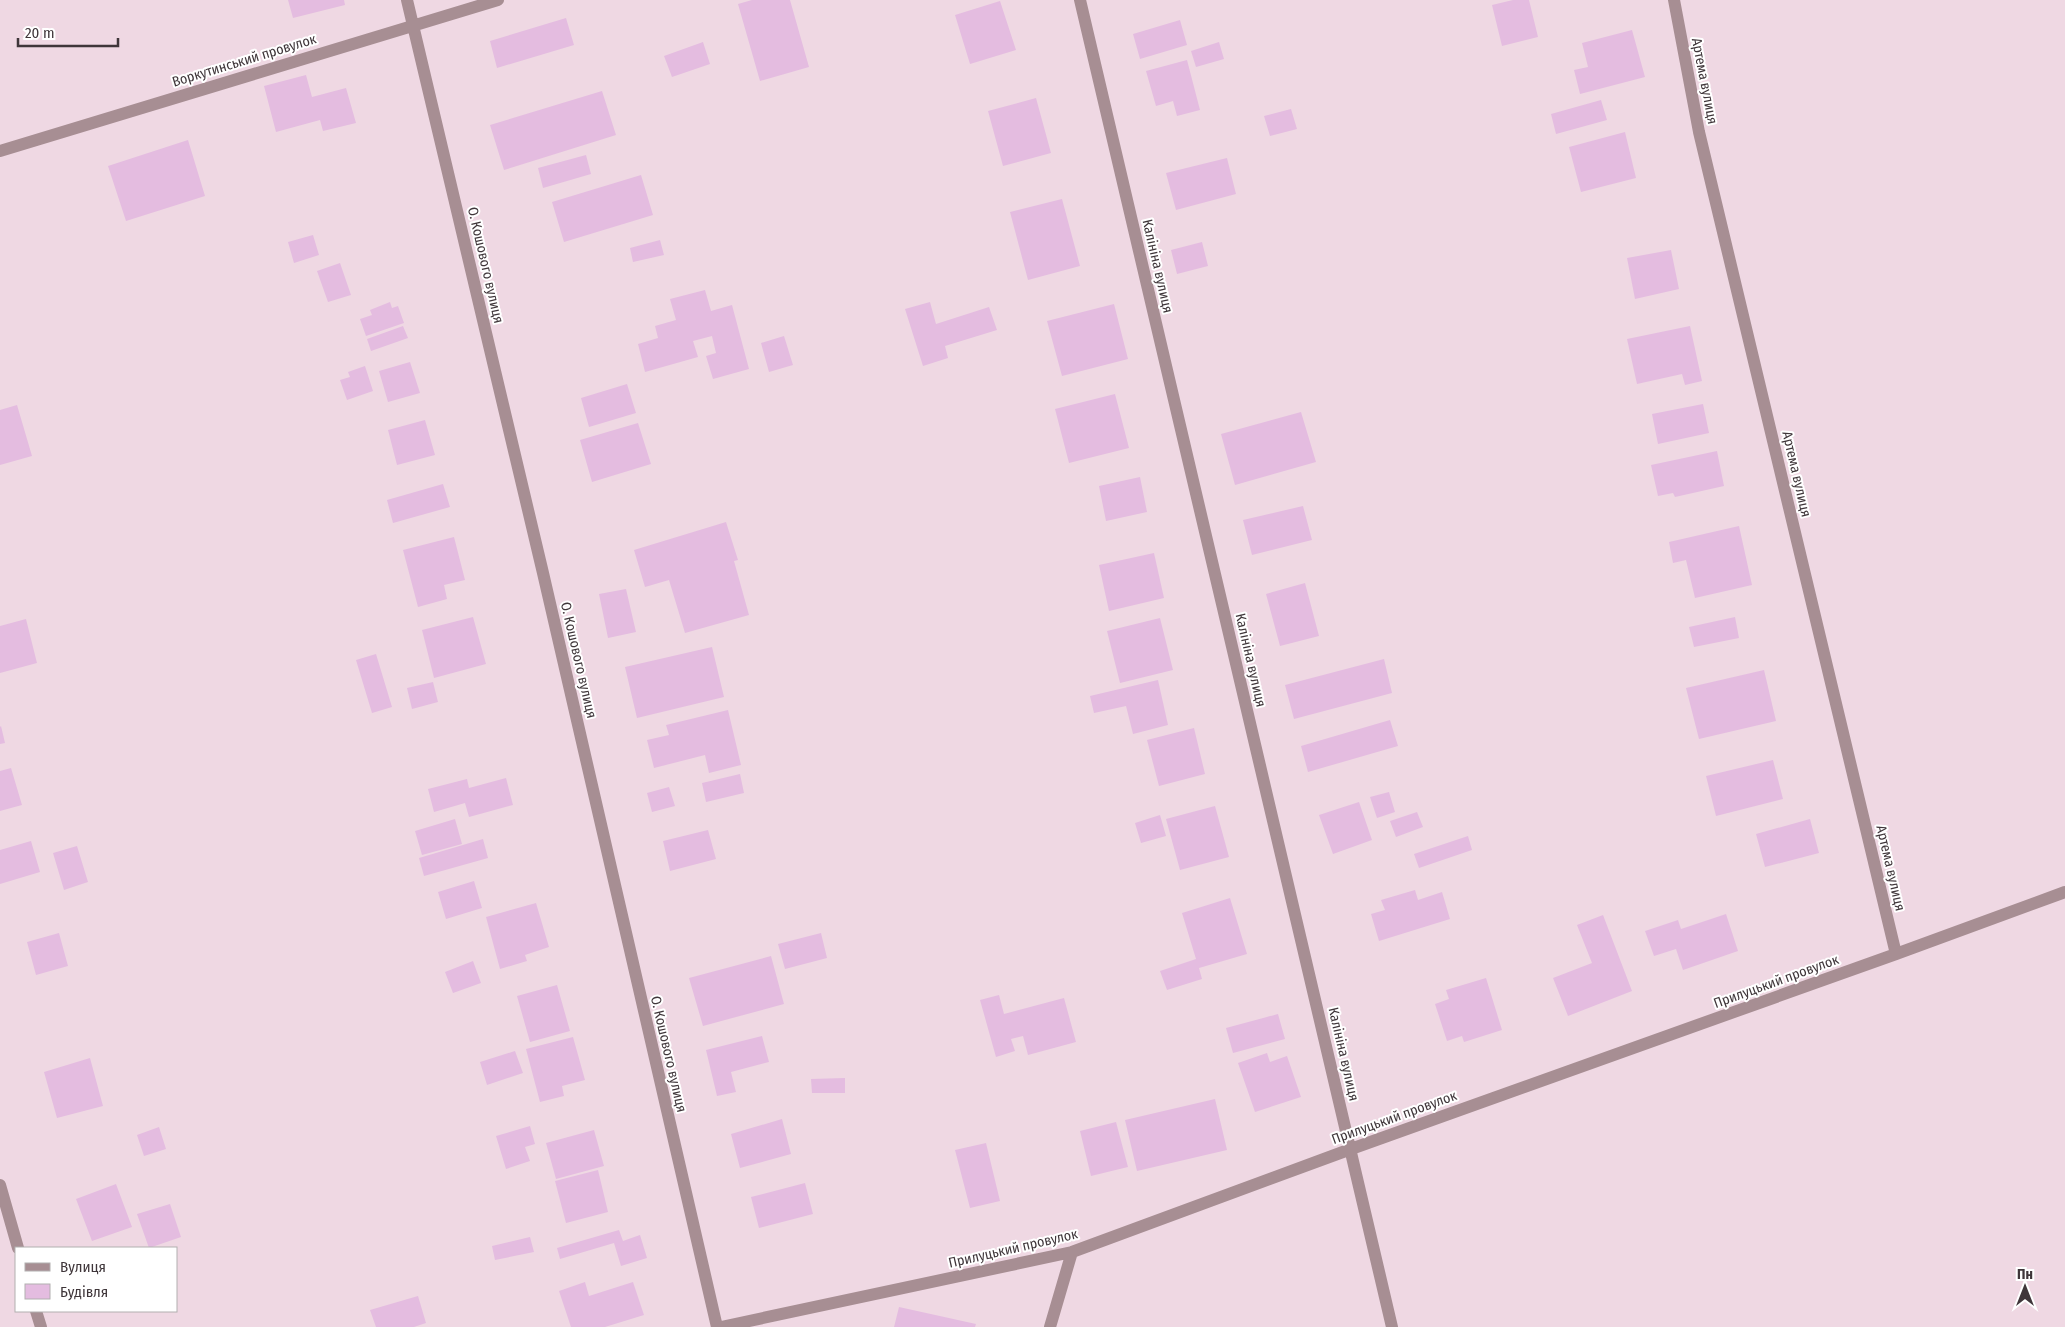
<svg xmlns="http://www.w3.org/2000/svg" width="2065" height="1327" viewBox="0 0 2065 1327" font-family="'Fira Sans Condensed',sans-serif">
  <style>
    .building { fill: #e4bce0 }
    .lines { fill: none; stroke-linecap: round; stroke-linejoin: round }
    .minor { stroke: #a78e93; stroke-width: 12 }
    .labels { text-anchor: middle; stroke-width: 4; stroke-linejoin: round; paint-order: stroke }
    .street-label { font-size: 14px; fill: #3f363a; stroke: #fff }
  </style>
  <rect width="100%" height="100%" fill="#efd8e3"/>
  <!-- building -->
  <path class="building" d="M288,0H344L345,5L293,18Z
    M752,0H790L809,67L760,81L738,4Z
    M1513,0H1529L1538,37L1502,46L1492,5Z
    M1000,1L1016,50L970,64L955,15Z
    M566,18L574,45L497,68L490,41Z
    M1180,20L1187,45L1140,59L1133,34Z
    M1632,30L1645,77L1580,94L1574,70L1588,67L1582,43Z
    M703,42L710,64L672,77L664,56Z
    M1219,42L1224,59L1196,67L1191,51Z
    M1187,60L1200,110L1177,116L1173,101L1156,106L1146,71Z
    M306,75L312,97L346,88L356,123L323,131L320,120L276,132L264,86Z
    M602,91L616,135L504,170L490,125Z
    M1036,98L1051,153L1003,166L988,111Z
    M1601,100L1607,120L1556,134L1551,114Z
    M1291,109L1297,129L1270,136L1264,116Z
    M1625,132L1636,178L1581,192L1569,147Z
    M188,140L205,196L126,221L108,166Z
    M586,155L591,174L543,188L538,168Z
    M1227,158L1236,194L1176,210L1166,173Z
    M641,175L653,215L564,242L552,202Z
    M1062,199L1080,266L1028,280L1010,212Z
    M313,235L319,255L294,263L288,242Z
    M660,240L664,255L633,262L630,248Z
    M1202,242L1208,266L1177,274L1171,250Z
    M1671,250L1679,289L1635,299L1627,258Z
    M340,263L351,295L328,302L317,271Z
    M705,290L711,311L732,305L749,369L713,379L706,356L716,353L712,336L693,341L698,357L645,372L638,344L658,338L655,326L676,320L670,299Z
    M390,302L392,308L398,306L404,323L366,336L360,319L372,315L370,310Z
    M930,302L936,324L989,307L997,330L945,346L948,358L923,366L905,309Z
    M1114,304L1128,359L1062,376L1047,321Z
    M403,326L408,338L371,351L367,339Z
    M1690,326L1702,381L1685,385L1682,374L1637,384L1627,339Z
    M784,336L793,365L769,372L761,343Z
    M410,362L420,393L388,402L379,371Z
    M365,366L373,391L347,400L340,380L350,377L348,372Z
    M627,384L636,413L589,427L581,398Z
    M1115,394L1129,448L1069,463L1055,409Z
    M1703,404L1709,433L1658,444L1652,414Z
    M17,405L32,456L0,465V410Z
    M1301,412L1316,462L1235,485L1221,434Z
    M425,420L435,455L397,465L388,430Z
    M638,423L651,464L592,482L580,440Z
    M1717,451L1724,486L1675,497L1673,493L1658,496L1651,465Z
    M1140,477L1147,512L1106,521L1099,486Z
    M443,484L450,507L393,523L387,500Z
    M1303,506L1312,540L1252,555L1243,520Z
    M726,522L738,560L734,561L749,615L685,633L669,580L645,587L634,550Z
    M1739,526L1752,585L1695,598L1686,560L1673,563L1669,542Z
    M454,537L465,580L444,585L447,599L418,607L403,550Z
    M1154,553L1164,598L1109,611L1099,565Z
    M1305,583L1319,636L1280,646L1266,594Z
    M626,589L636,632L608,638L599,594Z
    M473,617L486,664L434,678L422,630Z
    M1735,617L1739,638L1694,647L1689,627Z
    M1160,618L1173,670L1120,683L1107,631Z
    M26,619L37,663L0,673V626Z
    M712,647L724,697L637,718L625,667Z
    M376,654L392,707L372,713L356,660Z
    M1384,659L1392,693L1294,719L1285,685Z
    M1764,670L1776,721L1699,739L1686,688Z
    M1158,680L1168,725L1133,734L1126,706L1094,713L1090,696Z
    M433,682L438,702L412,709L407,688Z
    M728,710L741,765L709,773L705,755L654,768L647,740L669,735L666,725Z
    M1390,720L1398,746L1308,772L1301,746Z
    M1,726L5,743L0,744V727Z
    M1194,728L1205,774L1159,786L1147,740Z
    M1773,760L1783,799L1716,816L1706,776Z
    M11,768L22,805L0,811V771Z
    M740,774L744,793L706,802L702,783Z
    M506,778L513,805L469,817L465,803L434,812L428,789L467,779L469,788Z
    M669,787L675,806L652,812L647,793Z
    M1389,792L1395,812L1377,818L1370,797Z
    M1359,802L1372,840L1333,854L1319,815Z
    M1215,806L1229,857L1180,870L1166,819Z
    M1417,812L1423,827L1396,837L1390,821Z
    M1160,815L1166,836L1141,843L1135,823Z
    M455,819L462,844L422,855L415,831Z
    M1810,819L1819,853L1765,867L1756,834Z
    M708,830L716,859L670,871L663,841Z
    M1468,836L1472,850L1419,868L1414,854Z
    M483,839L488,858L424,876L419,858Z
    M31,841L40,872L0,884V850Z
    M77,846L88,882L64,890L53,853Z
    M474,881L482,908L446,919L438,892Z
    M1415,890L1418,900L1442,892L1450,919L1379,941L1371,914L1385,910L1381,900Z
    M1230,898L1247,954L1199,968L1202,979L1167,990L1160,971L1196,959L1182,913Z
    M536,903L549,947L525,955L527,961L500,969L486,917Z
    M1726,914L1738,951L1683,970L1676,949L1654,956L1645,931L1678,920L1681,929Z
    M1603,915L1632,991L1568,1016L1553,978L1592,963L1577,925Z
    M59,933L68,966L36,975L27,942Z
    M821,933L827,958L785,969L778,944Z
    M771,956L784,1004L703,1026L689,978Z
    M473,961L481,983L453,993L445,972Z
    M1486,978L1502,1030L1464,1042L1462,1036L1447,1041L1435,1004L1449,999L1446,990Z
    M557,985L570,1031L530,1042L517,996Z
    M999,995L1004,1014L1064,998L1076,1042L1028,1055L1023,1036L1011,1039L1015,1051L996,1057L980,1000Z
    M1278,1014L1285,1039L1233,1053L1226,1028Z
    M762,1036L769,1062L731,1072L736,1092L717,1096L706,1050Z
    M573,1037L585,1080L562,1086L564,1096L540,1102L526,1049Z
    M515,1051L523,1073L487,1085L480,1062Z
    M1267,1053L1270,1062L1287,1056L1301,1097L1255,1112L1238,1063Z
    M90,1058L103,1106L57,1118L44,1072Z
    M845,1078V1093H812L811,1079Z
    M1215,1099L1227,1150L1137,1171L1125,1120Z
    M782,1119L791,1154L740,1168L731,1134Z
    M1116,1122L1128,1167L1091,1176L1080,1131Z
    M530,1126L535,1144L525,1147L530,1161L506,1169L496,1136Z
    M159,1127L166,1149L144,1156L137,1135Z
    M594,1130L604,1166L556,1179L546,1143Z
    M986,1143L1000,1201L970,1208L955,1150Z
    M598,1170L608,1212L566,1223L555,1181Z
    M805,1183L813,1214L759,1228L751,1197Z
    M116,1184L132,1227L92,1241L76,1199Z
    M170,1204L181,1237L149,1248L137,1214Z
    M619,1230L623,1241L640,1235L647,1258L621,1266L614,1243L560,1259L557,1248Z
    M530,1237L534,1252L495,1260L492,1246Z
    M585,1282L589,1296L633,1282L644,1315L605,1327H571L559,1291Z
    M418,1296L426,1323L414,1327H376L370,1310Z
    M899,1307L976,1324L975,1327H894Z"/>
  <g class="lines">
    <!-- minor -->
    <path class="minor" d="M407,0L543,573L717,1327
      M1080,0L1392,1327
      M1674,0L1699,132L1896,954
      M0,151L498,0
      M0,1185L18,1248
      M36,1311L41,1327
      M721,1327L1072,1252L1351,1149L1896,954L2065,892
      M1050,1327L1072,1252"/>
  </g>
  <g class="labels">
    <!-- street labels -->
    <g class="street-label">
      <text transform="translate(244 60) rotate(-17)" y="5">Воркутинський провулок</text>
      <text transform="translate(1705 81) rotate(79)" y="5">Артема вулиця</text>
      <text transform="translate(486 265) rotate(77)" y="5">О. Кошового вулиця</text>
      <text transform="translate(1158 266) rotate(77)" y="5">Калініна вулиця</text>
      <text transform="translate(1797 474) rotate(77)" y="5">Артема вулиця</text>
      <text transform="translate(579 660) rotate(77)" y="5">О. Кошового вулиця</text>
      <text transform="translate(1251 660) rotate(77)" y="5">Калініна вулиця</text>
      <text transform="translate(1891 868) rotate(77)" y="5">Артема вулиця</text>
      <text transform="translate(1776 981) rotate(-20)" y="5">Прилуцький провулок</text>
      <text transform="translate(669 1054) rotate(77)" y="5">О. Кошового вулиця</text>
      <text transform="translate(1344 1054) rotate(77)" y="5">Калініна вулиця</text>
      <text transform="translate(1394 1117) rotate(-20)" y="5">Прилуцький провулок</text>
      <text transform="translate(1013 1248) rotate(-13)" y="5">Прилуцький провулок</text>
    </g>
  </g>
  <!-- legend -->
  <rect x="15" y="1247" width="162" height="65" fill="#ffffff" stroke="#b2afb0"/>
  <rect x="25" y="1263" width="25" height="8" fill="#a78e93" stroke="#b2afb0"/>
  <text x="60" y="1272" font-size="15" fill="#3f363a">Вулиця</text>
  <rect x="25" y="1284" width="25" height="15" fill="#e4bce0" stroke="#b2afb0"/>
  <text x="60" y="1297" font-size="15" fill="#3f363a">Будівля</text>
  <!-- north arrow -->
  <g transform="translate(2025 1287)" stroke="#ffffff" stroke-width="4" paint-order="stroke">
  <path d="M0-4L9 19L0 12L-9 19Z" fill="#3f363a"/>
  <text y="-8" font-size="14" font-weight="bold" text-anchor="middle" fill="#3f363a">Пн</text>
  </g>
  <!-- scale -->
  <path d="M18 38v8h100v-8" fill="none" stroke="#3f363a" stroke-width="2.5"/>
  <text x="25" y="38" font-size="15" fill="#3f363a" stroke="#ffffff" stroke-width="4" paint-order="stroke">20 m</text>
</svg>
